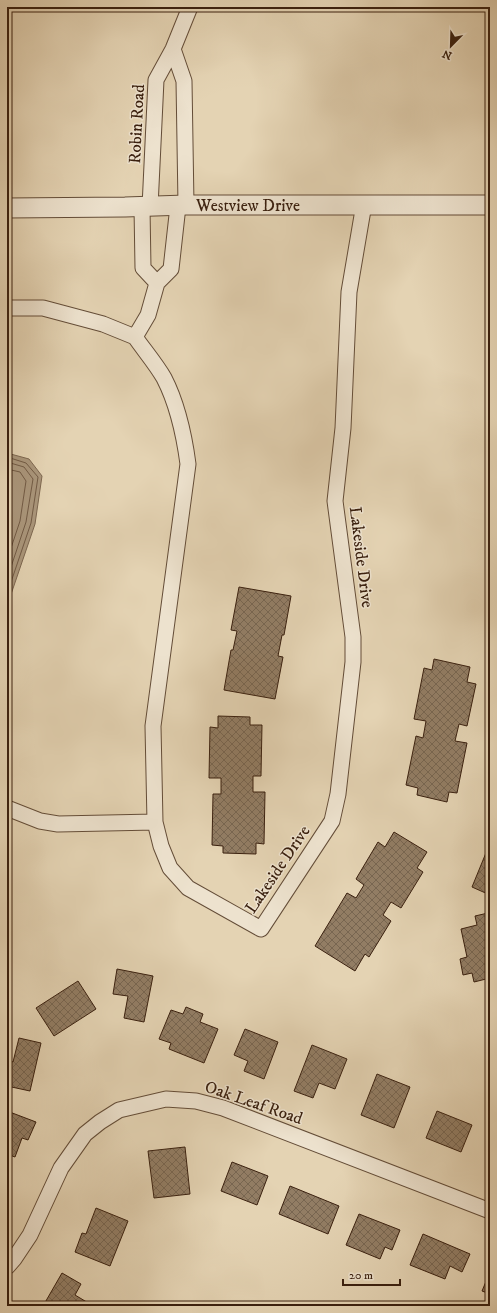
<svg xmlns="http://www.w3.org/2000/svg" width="497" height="1313" viewBox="0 0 497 1313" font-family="'IM FELL DW Pica',serif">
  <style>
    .water { fill: #aa967b; stroke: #7d6750 }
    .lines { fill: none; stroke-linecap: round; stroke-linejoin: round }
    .shore { stroke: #725b45; stroke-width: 1 }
    .building { fill: url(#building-cross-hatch); stroke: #3a200f }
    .minor-casing { stroke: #644d38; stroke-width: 17 }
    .tertiary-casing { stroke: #644d38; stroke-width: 21 }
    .minor { stroke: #ede2ce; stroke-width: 15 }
    .tertiary { stroke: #ede2ce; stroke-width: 19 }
    .labels { text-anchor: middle; stroke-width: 3; stroke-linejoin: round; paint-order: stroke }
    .street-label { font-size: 17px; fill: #3a200f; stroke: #ede2ce }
  </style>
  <defs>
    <pattern id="building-cross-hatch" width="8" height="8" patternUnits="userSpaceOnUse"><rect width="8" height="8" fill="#927d64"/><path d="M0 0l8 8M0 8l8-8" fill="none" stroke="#786651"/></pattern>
  </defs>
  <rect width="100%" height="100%" fill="#e4d3b3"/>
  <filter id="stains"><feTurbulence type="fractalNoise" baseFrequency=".005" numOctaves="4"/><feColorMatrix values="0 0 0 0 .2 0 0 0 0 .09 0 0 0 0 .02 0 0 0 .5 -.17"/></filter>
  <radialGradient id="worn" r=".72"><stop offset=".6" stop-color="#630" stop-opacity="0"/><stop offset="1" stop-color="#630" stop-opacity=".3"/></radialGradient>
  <!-- water -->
  <path class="water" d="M7,453L29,459L42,476L35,524L7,606Z"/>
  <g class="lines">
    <!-- shore -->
    <path class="shore" d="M7,457L26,463L38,477L31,523L7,594
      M7,462L24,467L33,479L26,522L7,579
      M7,469L20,472L26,481L20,521L7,560"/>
  </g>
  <!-- building -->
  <path class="building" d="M239,587L291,596L284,635H282L278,656L283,657L275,699L224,690L231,650H233L237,631L231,630Z
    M434,659L470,667L467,682L476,684L467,726L459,724L455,741L467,743L457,793L449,792L447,802L417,795L418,788L406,785L416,736L423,738L426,721L414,719L424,668L432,670Z
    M218,716L250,717V725H262L261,776H253V792H265L264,844L256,843V854L223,853V846L212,845L213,794H221V778H209L210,727L218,728Z
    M394,832L427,852L417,868L423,872L401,908L391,902L383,915L391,921L369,957L365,954L355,971L315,946L347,893L356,898L364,885L356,879L378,842L385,847Z
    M490,843V895L472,887Z
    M488,913L490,921V978L474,982L472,973L463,975L460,959L467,957L461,929L477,925L475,916Z
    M117,969L153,976L144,1022L124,1018L128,996L113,994Z
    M78,981L96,1009L54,1036L36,1008Z
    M186,1007L203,1014L200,1022L218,1029L204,1063L169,1049L171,1043L159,1039L171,1010L183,1014Z
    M245,1029L278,1042L264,1079L244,1071L248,1061L234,1055Z
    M19,1038L41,1043L30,1091L7,1086L8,1060L13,1062Z
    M312,1045L347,1059L335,1089L319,1083L313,1098L294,1091Z
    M377,1074L410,1087L394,1128L361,1115Z
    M7,1111L36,1122L28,1140L22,1138L15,1157L7,1154Z
    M437,1111L472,1125L461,1152L426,1138Z
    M185,1147L190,1194L154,1198L148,1151Z
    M232,1162L268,1176L257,1205L221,1191Z
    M290,1186L339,1206L328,1234L279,1214Z
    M96,1208L128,1221L110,1266L75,1252L82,1233L86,1234Z
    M359,1214L400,1230L392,1250L385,1247L380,1259L346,1245Z
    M423,1234L470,1254L462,1272L450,1266L445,1279L410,1265Z
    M490,1272V1294L482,1291Z
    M62,1273L81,1284L75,1295L90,1304L89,1306H43Z"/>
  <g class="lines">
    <!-- minor casing -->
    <g class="minor-casing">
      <path id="minor" d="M173,49L184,81L186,205
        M142,207L143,268L157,283
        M150,207L156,80L173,49L190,7
        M7,308H43L103,324L135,337L148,315L157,283L171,269L178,206
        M135,337C144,350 156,364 164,378C178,405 184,434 188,464L153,726L155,822L161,846L170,868L188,888L261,929L332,821L338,794L353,662V637L335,501L343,428L349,292L364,204
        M7,808L40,821L58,824L155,822
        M7,1267L14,1259L30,1235L61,1168L85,1134L100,1122L119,1110L166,1099L196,1101L223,1108L490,1211"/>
    </g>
    <!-- tertiary casing -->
    <g class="tertiary-casing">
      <path id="tertiary" d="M7,208L125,207L186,205H490"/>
    </g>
    <!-- minor -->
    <use href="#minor" class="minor"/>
    <!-- tertiary -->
    <use href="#tertiary" class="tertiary"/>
  </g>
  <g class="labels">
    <!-- street labels -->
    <g class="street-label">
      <text transform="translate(136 124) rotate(-87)" y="6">Robin Road</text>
      <text x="248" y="211">Westview Drive</text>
      <text transform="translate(362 557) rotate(83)" y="6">Lakeside Drive</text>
      <text transform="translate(277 869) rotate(-56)" y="6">Lakeside Drive</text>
      <text transform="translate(254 1102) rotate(19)" y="6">Oak Leaf Road</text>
    </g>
  </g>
  <!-- margin -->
  <rect width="497" height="1313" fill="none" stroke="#e4d3b3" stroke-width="24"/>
  <rect x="8" y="8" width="481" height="1297" fill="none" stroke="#3a200f" stroke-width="2"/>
  <rect x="12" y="12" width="473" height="1289" fill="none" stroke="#3a200f"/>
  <!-- north arrow -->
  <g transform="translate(451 46) rotate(203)" stroke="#ede2ce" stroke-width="3" paint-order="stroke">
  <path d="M0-3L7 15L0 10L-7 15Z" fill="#3a200f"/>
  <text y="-6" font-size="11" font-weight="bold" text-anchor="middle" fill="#3a200f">N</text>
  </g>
  <!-- scale -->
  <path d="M343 1279v6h57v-6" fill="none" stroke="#3a200f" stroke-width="2"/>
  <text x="349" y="1279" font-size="12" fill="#3a200f" stroke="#ede2ce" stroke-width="3" paint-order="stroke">20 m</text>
  <rect width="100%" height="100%" filter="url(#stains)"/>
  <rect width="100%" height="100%" fill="url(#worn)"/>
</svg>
